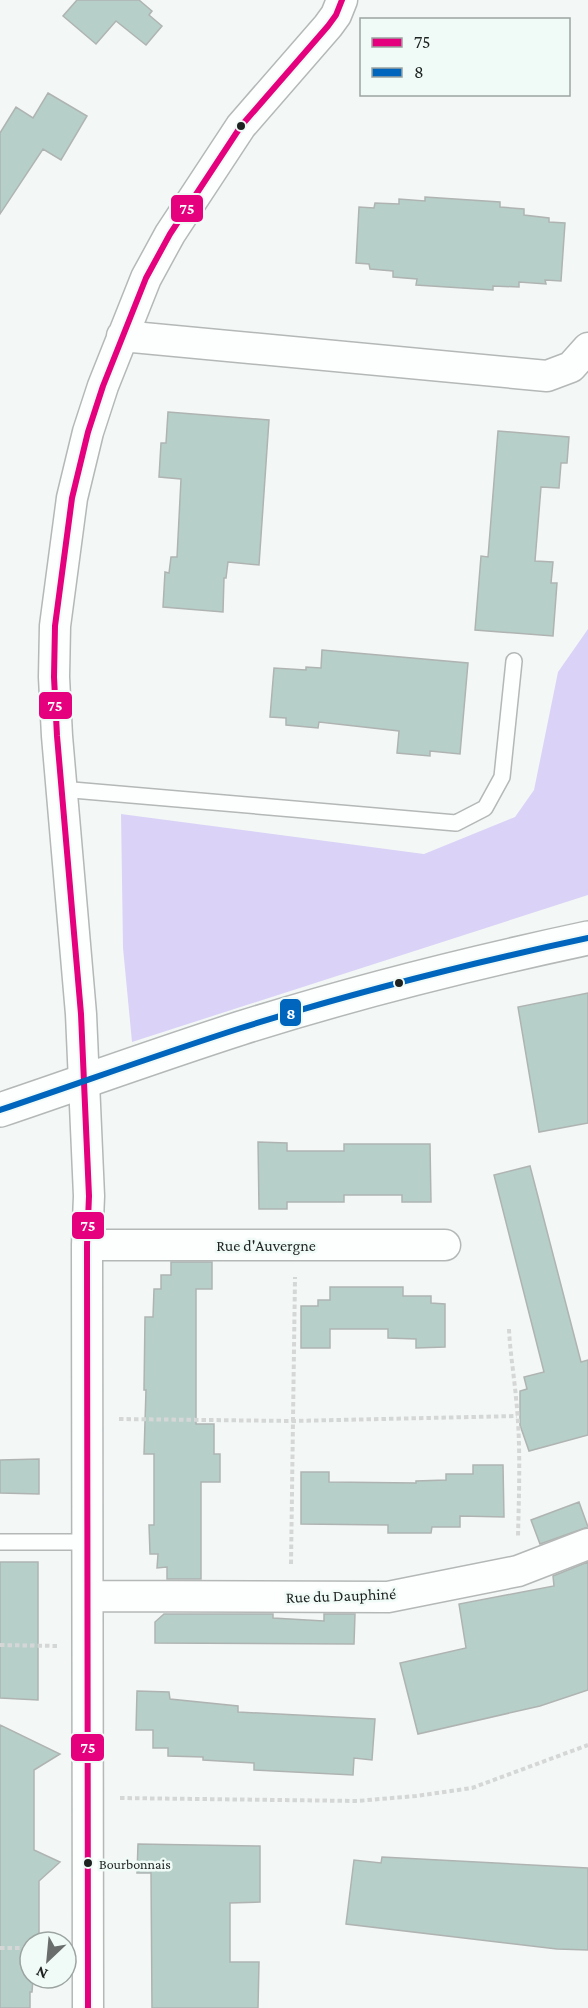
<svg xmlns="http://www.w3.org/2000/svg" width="588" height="2008" viewBox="0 0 588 2008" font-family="'Crimson Pro',serif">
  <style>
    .forest { fill: #dad3f7 }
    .building { fill: #b6cfc8; stroke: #afb4b2; stroke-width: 1.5 }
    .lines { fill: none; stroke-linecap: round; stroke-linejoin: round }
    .service-casing { stroke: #b4b8b7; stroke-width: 18 }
    .minor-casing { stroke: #b4b8b7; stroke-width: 33 }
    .tertiary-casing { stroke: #b4b8b7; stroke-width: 36 }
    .path { stroke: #d5d7d7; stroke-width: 4; stroke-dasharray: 4.5 3; stroke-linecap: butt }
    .service { stroke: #fdfefe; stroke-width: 15 }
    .minor { stroke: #fdfefe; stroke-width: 30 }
    .tertiary { stroke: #fdfefe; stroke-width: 33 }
    .bus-1-casing { stroke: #f0fbf7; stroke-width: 10 }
    .bus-2-casing { stroke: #f0fbf7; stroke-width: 10 }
    .bus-1 { stroke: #e5007d; stroke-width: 6 }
    .bus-2 { stroke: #0065bd; stroke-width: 6 }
    .bus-dot { fill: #1e2220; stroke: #f0fbf7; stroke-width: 2 }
    .labels { text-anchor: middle; stroke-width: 5; stroke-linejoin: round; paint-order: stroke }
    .bus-label { font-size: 14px; fill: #1e2220; stroke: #f0fbf7; text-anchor: start }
    .street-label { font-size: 16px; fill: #1e2220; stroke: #f0fbf7 }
    .line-badge { stroke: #f0fbf7; stroke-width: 2 }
    .badge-label { font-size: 16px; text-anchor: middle; font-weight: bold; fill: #fff }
  </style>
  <rect width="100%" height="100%" fill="#f3f8f6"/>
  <!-- forest -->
  <path class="forest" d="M588,629V895L132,1042L123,948L121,814L424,854L515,817L534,790L558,672Z"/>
  <!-- building -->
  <path class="building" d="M77,0H139L152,11L149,15L162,26L146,45L116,21L96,44L63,16Z
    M48,93L87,116L61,160L43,149L0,214V133L16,107L33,118Z
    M425,197L500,202V207L524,209V215L549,218V222L565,223L561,281L545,280L546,284L519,282V287L493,286V290L416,285L417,279L393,277V271L370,269L369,264L356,263L359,207L374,208L375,203L399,204V199L425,201Z
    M168,412L269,420L259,565L228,562L226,578H224L223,612L163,607L165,572L169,573L171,557H177L181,479L159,477L161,443H166Z
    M498,431L569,437L567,463H561L559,488L541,487L535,561L553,562L551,583H557L553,636L475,630L481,556L488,557Z
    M322,650L468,663L460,754L430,751V756L397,753L399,731L319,722L318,728L286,725V718L270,717L274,668L306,670V667L321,668Z
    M588,993V1123L539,1132L518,1007Z
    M258,1142L287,1143V1151H344V1144H430L431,1202H402V1195H344V1202H287V1209H259Z
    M530,1166L581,1362L588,1360V1435L529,1451L520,1425V1391L527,1389L524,1377L544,1372L494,1175Z
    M171,1262H212V1289H196V1424H214V1454H220V1482H201V1579H167V1567L157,1568L158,1554H150L149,1525H154V1454H144L146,1390H144L145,1317H153L154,1289H161V1275H171Z
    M330,1287H403V1296H431V1303L445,1304V1347L416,1348V1339L388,1338V1329H330V1348H301V1306H318V1300H330Z
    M39,1459V1494L0,1493V1460Z
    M473,1465H503L504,1517L460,1516V1527H432L431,1533H388V1525L301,1524V1472H329V1482L416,1483V1481L446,1480V1474H473Z
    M579,1502L588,1527L540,1544L531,1520Z
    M0,1562H38V1700L0,1698Z
    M588,1562V1690L540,1706L418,1734L400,1663L466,1648L459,1604L554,1586L553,1576Z
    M164,1614H273V1618L324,1621V1614H355L354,1644L155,1643V1622Z
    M137,1691L169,1692L170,1699L238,1706V1712L375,1719L372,1760L354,1758L353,1775L254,1770V1763L203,1760V1757L168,1756V1748H153V1730H136Z
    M0,1725L60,1754L34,1770V1850L60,1862L39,1881V1939L30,1942V1978H33L32,1992H30V2008H0Z
    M138,1844L260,1846V1902L230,1903V1962H259L258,2008H152L151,1873H137Z
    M382,1857L588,1868V1950L557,1949L346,1924L354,1860L381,1863Z"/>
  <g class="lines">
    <!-- service casing -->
    <g class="service-casing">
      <path id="service" d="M61,789L456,823L485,808L502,777L514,661
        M0,1542H88"/>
    </g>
    <!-- minor casing -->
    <g class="minor-casing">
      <path id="minor" d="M122,336L547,376L571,367L588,348
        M87,1245H445
        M88,1596L388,1597L518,1571L588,1544
        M88,2008L87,1245L89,1196L81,1014L57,736L54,677L55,626L72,498L88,432L103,386L146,278L170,234L241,126L328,26L336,15L342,0"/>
    </g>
    <!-- tertiary casing -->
    <g class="tertiary-casing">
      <path id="tertiary" d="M0,1110C80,1083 160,1054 241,1028C355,992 471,963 588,938"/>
    </g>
    <!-- path -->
    <path class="path" d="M509,1329C510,1352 514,1375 516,1398C521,1444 519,1491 518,1537
      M119,1419L293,1421L517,1416
      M291,1564L295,1277
      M0,1645L57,1646
      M120,1798L357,1801L416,1796L472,1788L588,1745
      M0,1948H30"/>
    <!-- service -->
    <use href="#service" class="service"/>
    <!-- minor -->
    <use href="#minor" class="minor"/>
    <!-- tertiary -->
    <use href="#tertiary" class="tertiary"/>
    <!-- bus-1 casing -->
    <g class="bus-1-casing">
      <path id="bus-1" d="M88,2008L87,1245L89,1196L81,1014L57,736L54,677L55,626L72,498L88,432L103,386L146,278L170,234L241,126L328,26L336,15L342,0"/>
    </g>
    <!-- bus-2 casing -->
    <g class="bus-2-casing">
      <path id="bus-2" d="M0,1110C80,1083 160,1054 241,1028C355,992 471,963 588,938"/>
    </g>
    <!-- bus-1 -->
    <use href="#bus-1" class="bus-1"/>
    <!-- bus-2 -->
    <use href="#bus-2" class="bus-2"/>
  </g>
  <!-- markers -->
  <g class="bus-dot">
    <circle cx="241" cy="126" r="5"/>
    <circle cx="399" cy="983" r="5"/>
    <circle cx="88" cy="1863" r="5"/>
  </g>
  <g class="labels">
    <!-- bus labels -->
    <g class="bus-label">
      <text x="99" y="1869">Bourbonnais</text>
    </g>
    <!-- street labels -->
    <g class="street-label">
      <text x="266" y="1251">Rue d'Auvergne</text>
      <text transform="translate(341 1595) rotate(-2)" y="6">Rue du Dauphiné</text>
    </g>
  </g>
  <g class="line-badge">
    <rect x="170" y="194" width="34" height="29" rx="6" fill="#e5007d"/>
    <rect x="38" y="691" width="35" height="29" rx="6" fill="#e5007d"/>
    <rect x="279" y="998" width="23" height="29" rx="6" fill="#0065bd"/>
    <rect x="71" y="1211" width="34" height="29" rx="6" fill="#e5007d"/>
    <rect x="70" y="1733" width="35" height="29" rx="6" fill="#e5007d"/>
  </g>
  <g class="badge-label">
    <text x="187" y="214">75</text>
    <text x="55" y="711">75</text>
    <text x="291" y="1019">8</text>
    <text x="88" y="1231">75</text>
    <text x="88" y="1753">75</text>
  </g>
  <!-- legend -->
  <rect x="360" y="18" width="210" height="78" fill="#f0fbf7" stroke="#9ca4a1" stroke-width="1.5"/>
  <rect x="372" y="38" width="30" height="9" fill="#e5007d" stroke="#9ca4a1" stroke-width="1.5"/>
  <text x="414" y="48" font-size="18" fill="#1e2220">75</text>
  <rect x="372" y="68" width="30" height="9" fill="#0065bd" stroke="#9ca4a1" stroke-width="1.5"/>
  <text x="414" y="78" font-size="18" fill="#1e2220">8</text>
  <!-- north arrow -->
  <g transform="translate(48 1960) rotate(206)"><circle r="28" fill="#f0fbf7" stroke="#9ca4a1" stroke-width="1.5"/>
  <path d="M0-4.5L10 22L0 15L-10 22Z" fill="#696d6b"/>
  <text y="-9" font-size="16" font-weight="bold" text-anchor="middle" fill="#1e2220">N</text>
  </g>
</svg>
